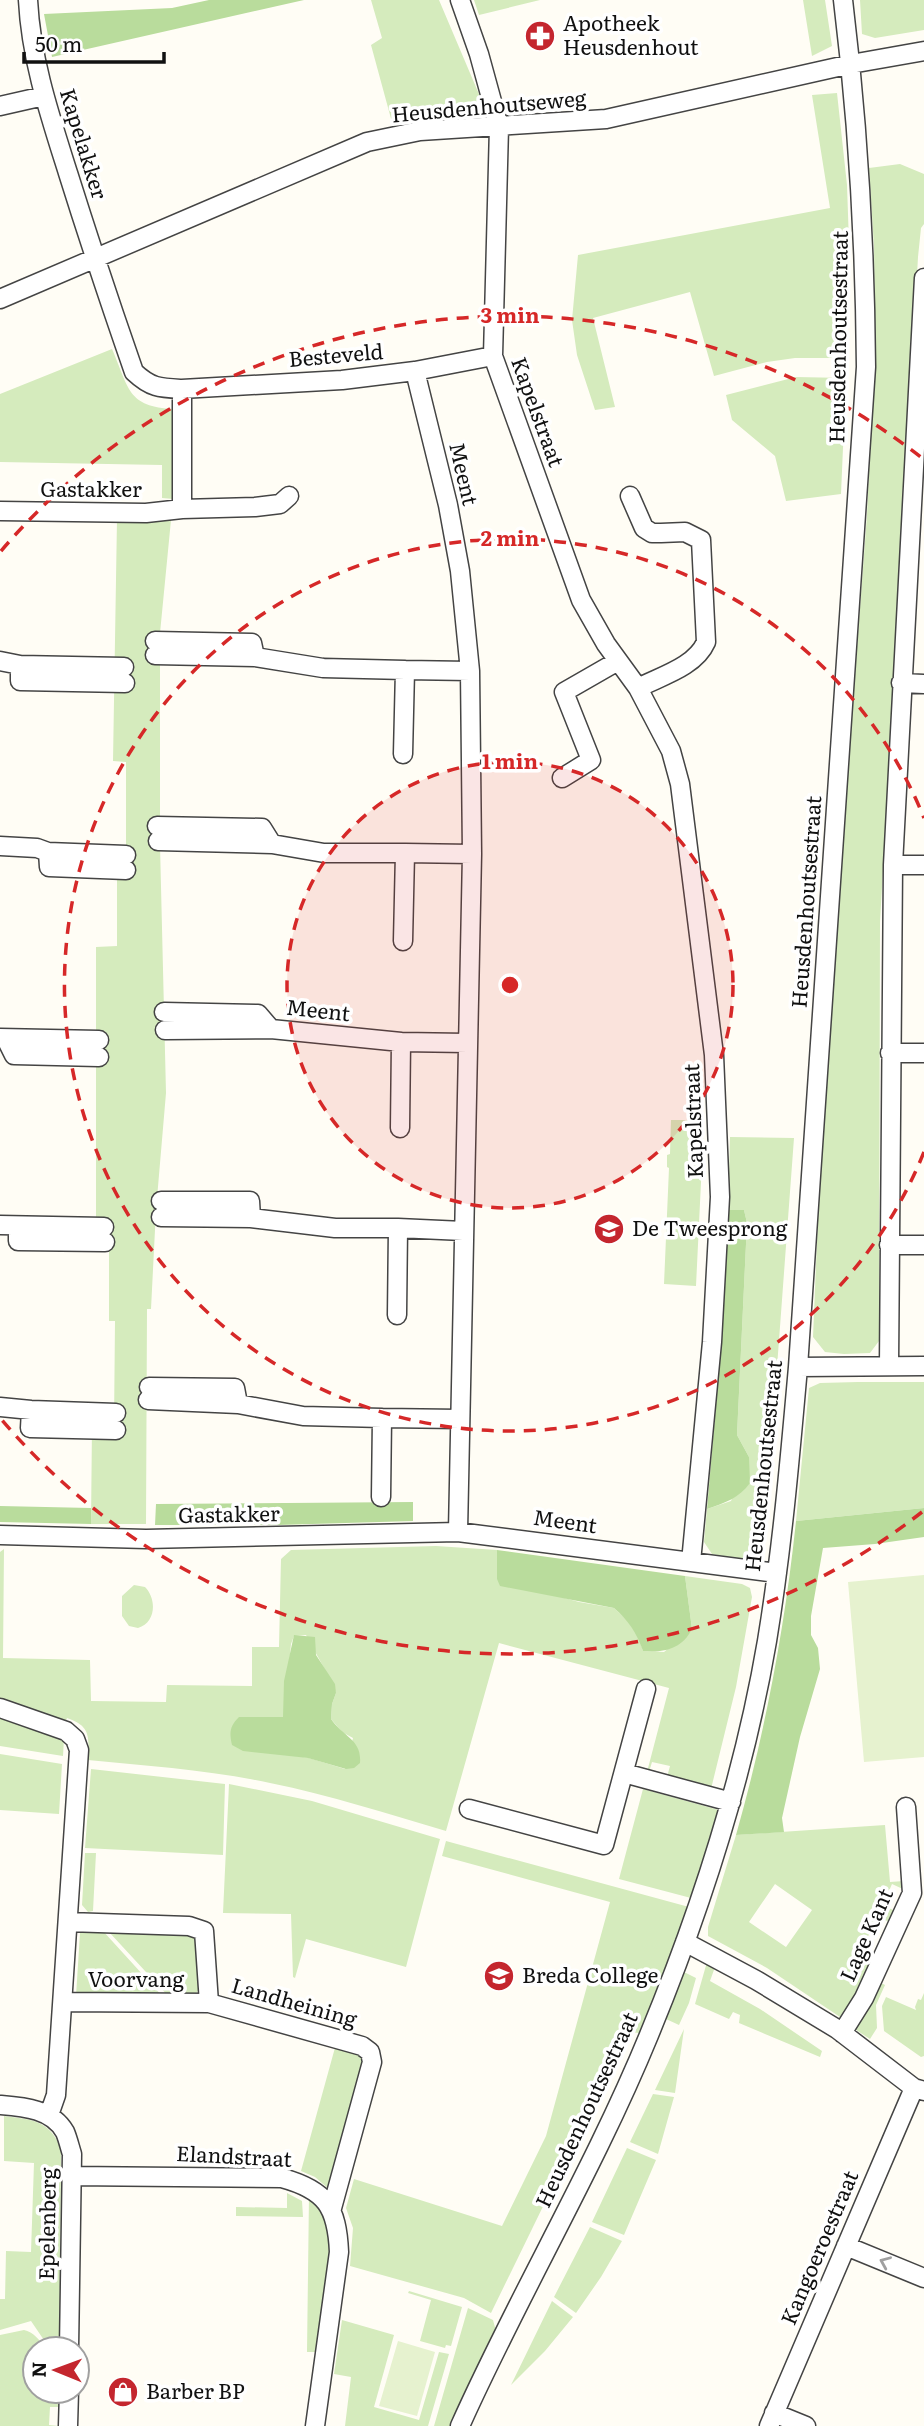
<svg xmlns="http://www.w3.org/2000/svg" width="924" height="2426" viewBox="0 0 924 2426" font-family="Literata,serif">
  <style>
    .green { fill: #d5ebbd; fill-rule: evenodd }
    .forest { fill: #b9dc9c }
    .pitch { fill: #e6f2cf }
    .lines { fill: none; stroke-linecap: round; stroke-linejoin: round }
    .street-casing { stroke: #444; stroke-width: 21 }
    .street { stroke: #fff; stroke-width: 18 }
    .oneway { stroke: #a0a0a0 }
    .ring { fill: none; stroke: #d62828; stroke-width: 3.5; stroke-dasharray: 12 9 }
    .labels { text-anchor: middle; stroke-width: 7; stroke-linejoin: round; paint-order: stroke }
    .poi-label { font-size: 21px; fill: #111; stroke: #fff; text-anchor: start }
    .street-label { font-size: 21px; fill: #111; stroke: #fff }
    .centre { fill: #d62828; stroke: #fff; stroke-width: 3.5 }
    .ring-label { font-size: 21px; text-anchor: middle; font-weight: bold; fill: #d62828; stroke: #fff; stroke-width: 7; stroke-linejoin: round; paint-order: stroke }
  </style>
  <rect width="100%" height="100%" fill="#fffdf5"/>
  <!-- green -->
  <path class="green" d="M371,0H439L484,106L486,119L438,121L393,126L371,45L382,38Z
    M474,0H540L479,15Z
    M803,0H825L832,46L812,56Z
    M860,0H924V30L875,38L862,34Z
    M837,93L847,185L849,243L846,358H795L767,362L714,376L690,292L593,318L615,407L595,410L577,355L572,320L578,255L830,208L812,95Z
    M900,164L924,174V224L921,228L918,257L880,922L879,1341L870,1353L844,1354L825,1352L813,1337L823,1098L867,515L875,339L874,247L869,168Z
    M112,349C129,388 127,407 174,409L173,499L162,498V465L0,462V394Z
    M796,377L846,378L841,494L786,501L775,456L732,420L726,395Z
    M117,519L171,520L160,633V845L166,1093L156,1210L151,1309H147L146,1524H91L92,1424H114L115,1321H109V1240H96V947L117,946V865H126V762L113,761Z
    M671,1120H704L696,1286L664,1284L669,1168L667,1167V1155L670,1154Z
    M730,1137L794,1138L771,1448L759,1562L712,1554L704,1542L707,1509L731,1501L749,1457L737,1435L747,1223L744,1210H728Z
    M858,1382H924V1508L796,1521L809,1388L820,1383Z
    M436,1546L497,1550V1579L579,1602L614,1608L627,1620L639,1637L643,1651L664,1652L692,1629L685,1576L742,1584L750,1588L752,1597L736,1687L711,1789L667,1777L670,1766L652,1762L649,1772H647L669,1688L499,1643L446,1831C388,1814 330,1795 270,1783C210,1770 149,1766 88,1760C89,1737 91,1726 67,1718L65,1724L0,1701V1552L4,1549L3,1658L90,1660L91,1701L166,1702L167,1685L252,1686V1647H279L281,1559L291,1550ZM306,1635C316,1655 328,1672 336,1693L332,1704L331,1719L342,1732L353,1738L345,1769L309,1758L291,1755L239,1717H284L291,1644L294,1636Z
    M134,1585L145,1587C157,1599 156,1623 138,1628L129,1626L122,1616V1596Z
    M0,1716L64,1739L63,1756L0,1746Z
    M0,1754L62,1764L59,1814L0,1810Z
    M91,1769L225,1784L223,1855L85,1848Z
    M229,1784L312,1801L440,1839L406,1967L306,1939L295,1978L293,1977L291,1914L223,1913Z
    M643,1789L719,1810L691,1898L619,1879Z
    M885,1825L890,1882L904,1881L905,1890L892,1884L883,1905L895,1911L890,1922L877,1917L859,1956L871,1963L857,1994L840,2017L767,1968L708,1936V1927L736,1835ZM775,1884L812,1910L786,1947L749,1922Z
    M446,1841L689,1907L640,2033L628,2032L491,2313L464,2298L350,2266L353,2228L346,2208L354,2179L502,2226L546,2136L610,1902L442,1856Z
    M85,1853H96L93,1911L88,1912L82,1905Z
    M84,1931H103L164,1998L76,1996L80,1933Z
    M109,1932L193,1936L198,1942L201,1986L195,1995L170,1998Z
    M707,1962L715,1967L710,1981L760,2009L822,2051L820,2057L739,2023L740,2015L733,2012L729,2019L695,2004Z
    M684,1972L696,1978L689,2003L679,2025L666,2019Z
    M881,1983L885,1985L876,2005L877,2028L870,2039L853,2028L872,2001Z
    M924,1993V2056L921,2057L884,2031L882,2006L886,1997L916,2010L915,2007L918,1999L921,2000Z
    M684,2029L675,2093L655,2090Z
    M336,2044L358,2051L364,2060L330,2190L315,2177L301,2171Z
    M653,2094L674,2097L658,2154L630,2142Z
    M4,2116C32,2120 48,2119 61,2148L60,2349H50L31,2321L0,2330V2299H5L6,2251L31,2252L34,2163L4,2161Z
    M627,2148L656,2160L624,2235L592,2222Z
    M287,2193L302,2201L303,2217L236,2216V2207L287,2208Z
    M309,2195L321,2207L332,2240L318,2352H307Z
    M590,2227L622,2241L601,2277L576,2313L554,2297Z
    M409,2291L462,2307L451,2346L446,2345L445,2348L420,2341L431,2300L408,2293Z
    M552,2301L573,2317L545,2351L511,2385Z
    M468,2308L493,2320L496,2331L452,2426H434Z
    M342,2320L394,2335L374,2407L419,2420L439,2352L449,2354L428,2426H345L351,2377L334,2374Z
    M24,2330C33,2332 41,2340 44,2349H35V2391H59V2407H50L49,2425L59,2426H0V2335Z"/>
  <!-- forest -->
  <path class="forest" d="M209,0H304L52,57L44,14L172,8Z
    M728,1210H744L747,1223L737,1435L749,1457L750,1483C739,1498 725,1503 707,1509L722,1334Z
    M413,1502V1521L278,1525H155L156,1504Z
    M0,1506L91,1508V1524L0,1522Z
    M924,1508V1537L875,1544L823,1548L811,1616V1635L818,1648L820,1669L800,1737L782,1818L784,1832L736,1835C765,1733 785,1627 796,1521Z
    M497,1550L685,1576L692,1629C682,1649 664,1653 643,1651C637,1633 628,1620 614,1608L500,1586L497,1579Z
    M294,1635L315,1637L316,1655L335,1684L336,1693L332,1704L331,1719C343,1737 362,1739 360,1763L354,1768L346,1769L308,1758L243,1751L232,1745C229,1732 230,1726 239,1717H283L284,1681Z"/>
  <!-- pitch -->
  <path class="pitch" d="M924,1575V1757L864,1762L848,1582Z
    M398,2341L435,2352L417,2416L379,2406Z"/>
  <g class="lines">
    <!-- street casing -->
    <g class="street-casing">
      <path id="street" d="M28,0C31,60 50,116 68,173C89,240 111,306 134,372C151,388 160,388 182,389L342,380L415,371L493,356
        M460,0L479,54L499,127L493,356L581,600L606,644L638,688L671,751L680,784L714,1055L720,1197L712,1342L691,1562
        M0,106L44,96
        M0,299L367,142L420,131L606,119L851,64L924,51
        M415,371L448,505L460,571L470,671L472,854L458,1532L777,1573
        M182,389V509L255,507L280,504L289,496
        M630,496L644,528L652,533H661L685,532L701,540L706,642C695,667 661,676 638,688
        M0,511L146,513L182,509
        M155,641L252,643L255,657
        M155,655L255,657L323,668L405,670
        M0,661L20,665L124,667
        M20,665V681L125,683
        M901,683L924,684
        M403,754L405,670L470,671
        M562,778L591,760L564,692L618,661
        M157,826L262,828L272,844
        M158,841L272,844L324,853H405
        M0,846L37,848L48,852L126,855
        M48,852L49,867L126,870
        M893,865H924
        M403,941L405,853L472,854
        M164,1012L258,1014L271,1029
        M165,1030L271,1029L401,1042
        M0,1038L99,1040
        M6,1039L14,1055L99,1057
        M890,1053H924
        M400,1128L401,1042L467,1043
        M161,1201H250L251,1218
        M161,1217L251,1218L335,1228H398
        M0,1225L104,1227
        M18,1226V1241L105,1242
        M889,1245H924
        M397,1315L398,1228L463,1231
        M889,1366L893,865L924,278
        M798,1367L924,1366
        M149,1387L235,1388L238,1404
        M148,1400L238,1404L303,1416L382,1418
        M0,1407L31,1410L116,1413
        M31,1410L30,1428L116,1430
        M381,1497L382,1418L460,1419
        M0,1535L146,1539L458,1532
        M0,1708L66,1731L75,1739L79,1750L56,2095L49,2115
        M624,1773L731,1802
        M469,1809L604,1845L646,1689
        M685,1942L756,1980L837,2029L914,2088L924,2091
        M63,2002L209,2003L204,1931L189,1926L68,1922
        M209,2003L362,2046L370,2052L372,2062L332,2208
        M842,2033L864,1998L912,1893L906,1807
        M0,2105C24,2107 52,2109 65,2132C68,2139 70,2148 72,2154L69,2349
        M71,2176L282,2178C326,2190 337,2207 339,2252L315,2426
        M846,2246L924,2278
        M774,2413L806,2426
        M68,2426L69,2391
        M460,2426C519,2294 594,2169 649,2035C701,1909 744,1776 767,1641C782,1550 790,1458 798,1367L866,367C865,244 858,122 843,0
        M769,2426L914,2088"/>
    </g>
    <!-- street -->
    <use href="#street" class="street"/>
  </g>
  <!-- one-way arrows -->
  <defs><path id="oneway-chevron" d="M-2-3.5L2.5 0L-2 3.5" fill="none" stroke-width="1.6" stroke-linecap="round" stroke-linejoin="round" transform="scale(1.75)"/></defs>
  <use class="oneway" href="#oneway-chevron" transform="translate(885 2262) rotate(-157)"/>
  <!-- distance rings -->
  <circle cx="510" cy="985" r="223" fill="#d62828" fill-opacity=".12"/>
  <g class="ring">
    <circle cx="510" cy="985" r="223"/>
    <path d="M924 1152A446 446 0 1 1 924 818"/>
    <path d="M922 1512A669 669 0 0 1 1 1419M1 551A669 669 0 0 1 922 458"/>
  </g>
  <!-- icons -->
  <defs>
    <g id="pharmacy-disc" transform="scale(1.575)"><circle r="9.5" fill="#c4262e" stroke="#fff"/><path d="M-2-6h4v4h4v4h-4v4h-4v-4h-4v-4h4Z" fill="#fff"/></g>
    <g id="school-disc" transform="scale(1.575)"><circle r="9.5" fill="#c4262e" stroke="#fff"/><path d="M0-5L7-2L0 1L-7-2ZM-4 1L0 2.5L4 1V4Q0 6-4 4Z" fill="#fff"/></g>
    <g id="shop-disc" transform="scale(1.575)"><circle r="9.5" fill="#c4262e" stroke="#fff"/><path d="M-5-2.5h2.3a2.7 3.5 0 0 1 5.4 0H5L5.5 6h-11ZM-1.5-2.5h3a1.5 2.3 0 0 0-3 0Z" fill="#fff"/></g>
  </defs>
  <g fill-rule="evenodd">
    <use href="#pharmacy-disc" x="540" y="36"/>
    <use href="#school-disc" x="609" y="1229"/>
    <use href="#school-disc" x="499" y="1976"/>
    <use href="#shop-disc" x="123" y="2392"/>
  </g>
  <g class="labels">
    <!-- poi labels -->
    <g class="poi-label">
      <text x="563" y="31">Apotheek<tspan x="563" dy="24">Heusdenhout</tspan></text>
      <text x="632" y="1236">De Tweesprong</text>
      <text x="522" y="1983">Breda College</text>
      <text x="146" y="2399">Barber BP</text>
    </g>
    <!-- street labels -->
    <g class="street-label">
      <text transform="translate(489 107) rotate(-5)" y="7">Heusdenhoutseweg</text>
      <text transform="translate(83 144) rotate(73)" y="7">Kapelakker</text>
      <text transform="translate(839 337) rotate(-89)" y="7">Heusdenhoutsestraat</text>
      <text transform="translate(336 356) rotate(-5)" y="7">Besteveld</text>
      <text transform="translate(537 412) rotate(70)" y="7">Kapelstraat</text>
      <text transform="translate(463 474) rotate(77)" y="7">Meent</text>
      <text x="91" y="497">Gastakker</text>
      <text transform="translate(807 902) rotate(-86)" y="7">Heusdenhoutsestraat</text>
      <text transform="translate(318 1011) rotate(6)" y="7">Meent</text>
      <text transform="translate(694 1121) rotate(-92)" y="7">Kapelstraat</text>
      <text transform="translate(764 1466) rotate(-84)" y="7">Heusdenhoutsestraat</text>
      <text transform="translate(229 1515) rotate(-1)" y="7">Gastakker</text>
      <text transform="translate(565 1522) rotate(8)" y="7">Meent</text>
      <text transform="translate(867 1935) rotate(-66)" y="7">Lage Kant</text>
      <text x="136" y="1987">Voorvang</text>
      <text transform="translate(294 2003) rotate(16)" y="7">Landheining</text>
      <text transform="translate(587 2110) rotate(-65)" y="7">Heusdenhoutsestraat</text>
      <text transform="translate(234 2157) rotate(3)" y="7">Elandstraat</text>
      <text transform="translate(48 2224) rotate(-89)" y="7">Epelenberg</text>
      <text transform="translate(820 2248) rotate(-67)" y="7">Kangoeroestraat</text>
    </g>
  </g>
  <circle cx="510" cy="985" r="10" class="centre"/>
  <g class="ring-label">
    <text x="510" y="323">3 min</text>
    <text x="510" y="546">2 min</text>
    <text x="510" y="769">1 min</text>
  </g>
  <!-- north arrow -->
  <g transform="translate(56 2370) rotate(271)"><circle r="33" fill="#ffffff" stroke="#a0a0a0" stroke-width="2"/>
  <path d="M0-5L12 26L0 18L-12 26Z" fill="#c4262e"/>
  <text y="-10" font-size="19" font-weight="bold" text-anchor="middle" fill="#111111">N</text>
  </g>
  <!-- scale -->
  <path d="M24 52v10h140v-10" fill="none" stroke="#111111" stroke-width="3.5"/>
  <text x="35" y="52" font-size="21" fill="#111111" stroke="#ffffff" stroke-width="5" paint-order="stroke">50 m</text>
</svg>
